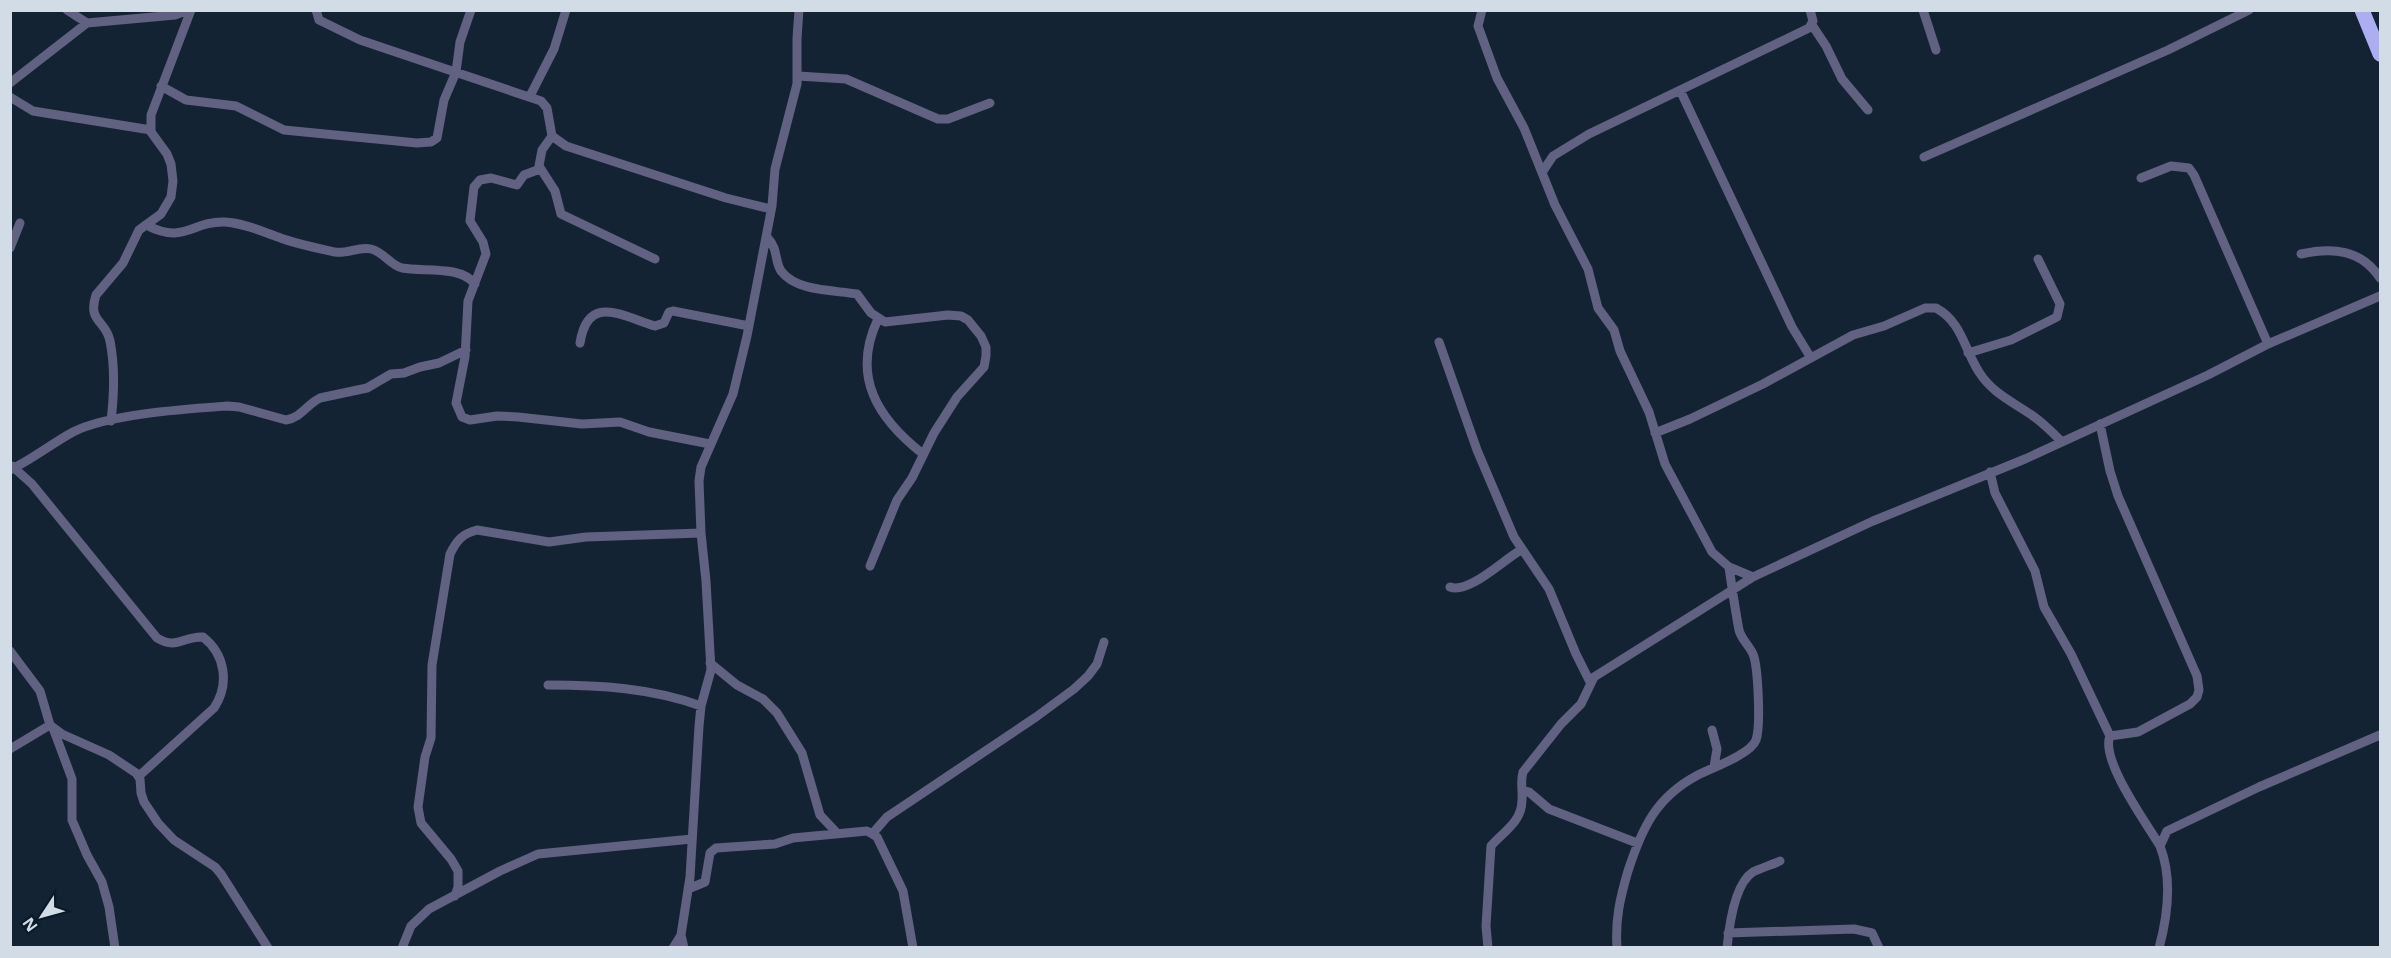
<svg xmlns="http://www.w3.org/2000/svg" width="2391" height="958" viewBox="0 0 2391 958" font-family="'Noto Sans',sans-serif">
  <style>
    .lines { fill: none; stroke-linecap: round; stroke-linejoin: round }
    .minor { stroke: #616182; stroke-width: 9 }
    .trunk { stroke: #adaef2; stroke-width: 15 }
  </style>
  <rect width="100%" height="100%" fill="#142333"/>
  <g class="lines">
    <!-- minor -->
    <path class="minor" d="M67,10L87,23
      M316,10L319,20L360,40L541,101L547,108L552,136L566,146L726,198L771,209
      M1482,10L1478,26L1497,78L1524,128L1555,205L1588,269L1598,308L1614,330L1620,351L1649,412L1665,464L1712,552L1729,567L1753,577
      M1923,10L1936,50
      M1812,25L1826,46L1842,79L1868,110
      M798,76L846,79L938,119H948L990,103
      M10,83L87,23L175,15L188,10
      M161,86L186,100L236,106L284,130L417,143L431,142L437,138L444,100L456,72L460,42L471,10
      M1680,90L1792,327L1811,358
      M530,96L554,49L566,10
      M10,97L33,111L151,130
      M552,136L542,150L539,166L555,191L561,214L655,259
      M1924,157L2168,50L2249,10
      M540,169L524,175L517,185L491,178L480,180L474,187L470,221L483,242L486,254L468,301L465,357L456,403L462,417L470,420L497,416L518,417L582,424L620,422L649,432L710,444
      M1543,171L1553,156L1589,134L1809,28L1813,21L1810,10
      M2141,178L2171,166L2189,168L2194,175L2268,344
      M146,225C185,245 191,221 225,222C243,223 261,231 278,237C296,244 316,248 335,252C348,254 359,246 371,249C384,252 390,265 402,268C424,272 460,265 475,284
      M767,237C779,250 774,260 781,271C797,292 834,290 857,294L871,313L885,322L948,315L961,316L968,320L981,336L986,347V356L984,367L957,397L934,433L912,478L897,500L870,566
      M10,248L20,223
      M2301,254C2332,247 2361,249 2380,278
      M878,319C851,376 877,418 923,454
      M1439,342L1477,450L1514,537L1549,589L1576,654L1590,682
      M580,343C588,292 624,317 655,326L664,323L669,312L673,311L749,326
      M1968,353L2011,340L2057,317L2060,304L2038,259
      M111,421C114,396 115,366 110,341C106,320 87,322 96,295L123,263L139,230L161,214L171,197L173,181L171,164L167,154L151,132V115L191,10
      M2100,424L2110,471L2118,496L2197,676L2199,690L2197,697L2190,704L2138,732L2110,736C2100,760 2147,824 2160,846
      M1655,433L1690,419L1763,384L1853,335L1884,326L1925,308H1936C1962,322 1964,349 1979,372C1992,393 2013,402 2033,416C2043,423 2052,432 2061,441
      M12,466L32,484L157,638C177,650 183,636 203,637C225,654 230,684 214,708L139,776
      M10,470C33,459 51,444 73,432C108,414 186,409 227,406L239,407L286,420C302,417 306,405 320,398L367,388L391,374L404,373L420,367L439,363L466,350
      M1990,472L1995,493L2035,571L2044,607L2071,654L2110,736
      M1450,587C1469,594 1503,560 1521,550
      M10,651L40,691L50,725L62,734L109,755L136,773L140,779L141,793L144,802L158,823L174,840L215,867L221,874L268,948
      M710,663L737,685L763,699L777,713L802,753L820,815L836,832
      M548,685C599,685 652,688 701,706
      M53,728L72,779V820L87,855L102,882L109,907L115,948
      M1712,730L1717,749L1714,767
      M10,749L50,725
      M1522,790L1529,792L1549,809L1637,843
      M873,833L887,817L1036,717L1074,689L1088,676L1097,664L1104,642
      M688,889L705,882L710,853L716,848L775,844L793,838L867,831L877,837L903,891L913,948
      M455,896L458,887V871L451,859L421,823L418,807L425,757L431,738L432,665L450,554C457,540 462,534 477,530L549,542L586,537L701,533
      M1728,933L1854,929L1872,933L1879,948
      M681,935L684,948
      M402,948L411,926L429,909L500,871L538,854L692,839
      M673,948L681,935L690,877L699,726L701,706L711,670L706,581L701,533L699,481L701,467L733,394L747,336L772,206L775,169L797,84V38L799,10
      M1488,948L1486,926L1491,846C1503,832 1522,822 1522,800C1523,791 1520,782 1523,772L1561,724L1581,704L1594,677L1753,577L1873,521L2025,459L2208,375L2268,344L2380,296
      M1617,948C1615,920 1620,898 1628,871C1642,828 1656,797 1698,775C1712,768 1751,754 1756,740C1761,726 1758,666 1753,654C1749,645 1741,639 1739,630C1735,609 1732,588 1729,567
      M1727,948C1729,927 1734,884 1753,872C1761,868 1771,865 1780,861
      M2159,948C2168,915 2172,877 2160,846L2167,831L2259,787L2380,735"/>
    <!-- trunk -->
    <path class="trunk" d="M2362,10L2380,54"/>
  </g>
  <!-- border -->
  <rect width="2391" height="958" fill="none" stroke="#d2dce7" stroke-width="24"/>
  <!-- north arrow -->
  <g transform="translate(42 916) rotate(234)" stroke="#0b1a29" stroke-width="4.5" paint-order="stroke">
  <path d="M0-4.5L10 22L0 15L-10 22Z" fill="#d2dce7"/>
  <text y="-9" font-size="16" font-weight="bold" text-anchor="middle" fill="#d2dce7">N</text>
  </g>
</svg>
